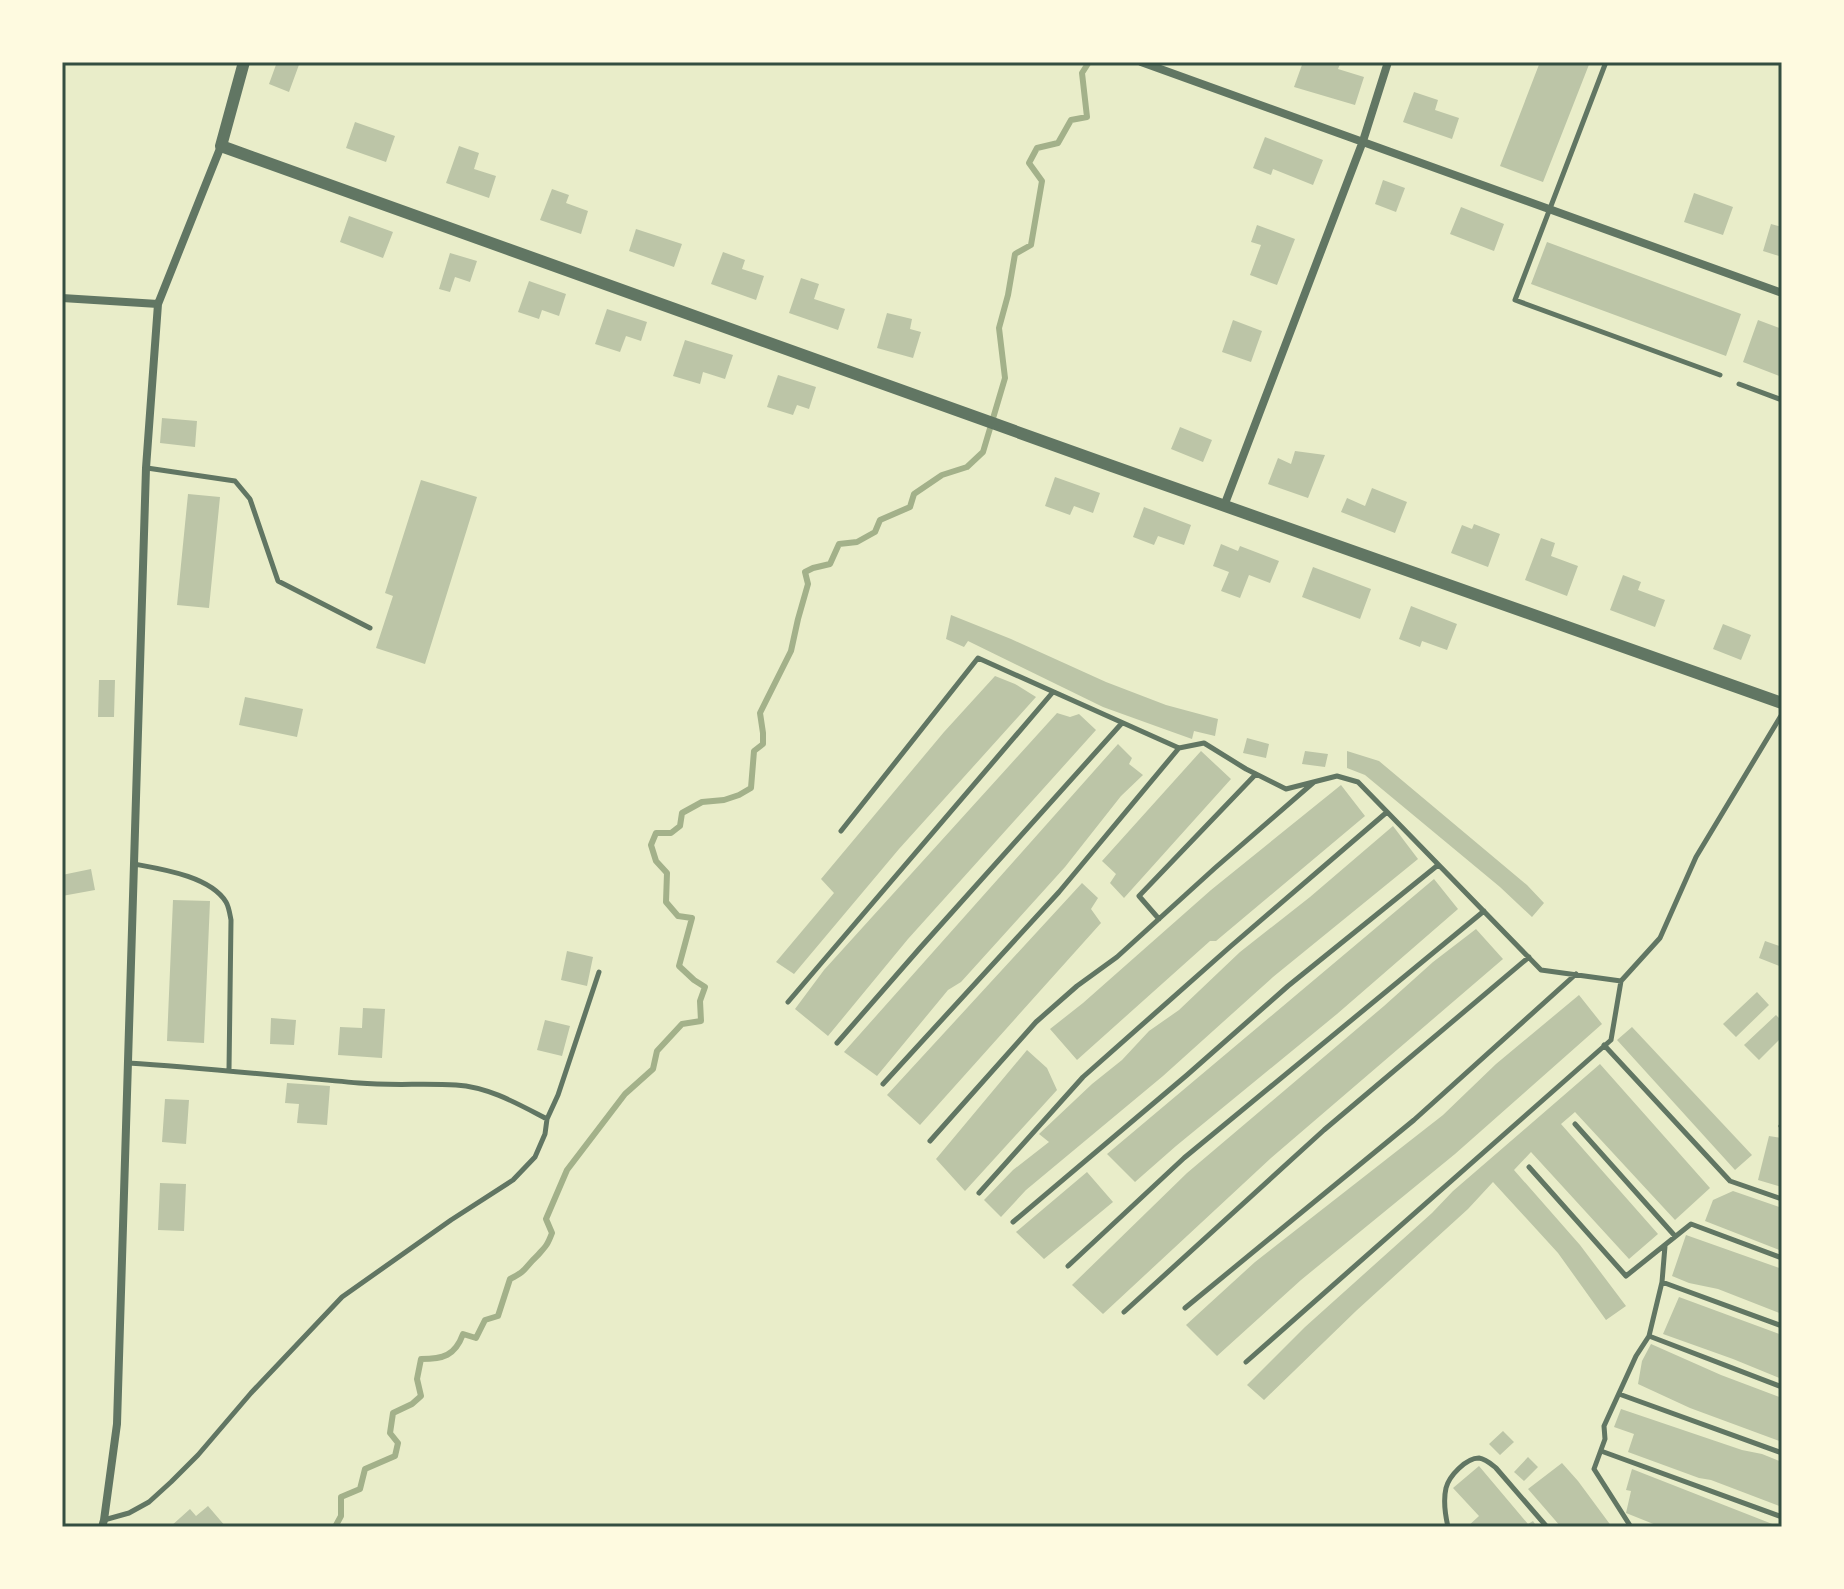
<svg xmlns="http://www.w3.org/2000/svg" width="1844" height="1589" viewBox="0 0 1844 1589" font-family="'Sofia Sans Condensed',sans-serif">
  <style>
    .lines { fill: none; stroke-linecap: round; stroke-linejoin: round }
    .stream { stroke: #a3b18a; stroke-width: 6 }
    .building { fill: #bcc5a7 }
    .service { stroke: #617663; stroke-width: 5 }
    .minor { stroke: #617663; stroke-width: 8 }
    .tertiary { stroke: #617663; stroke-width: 12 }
    .neatline { fill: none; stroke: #344e41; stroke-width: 3 }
  </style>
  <rect width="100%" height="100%" fill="#e9edc9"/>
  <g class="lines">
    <!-- stream -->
    <path class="stream" d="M335,1527L341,1516V1497L360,1489L365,1469L395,1456L398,1443L390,1433L393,1413L412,1404L421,1396L417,1379L421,1359C443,1359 455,1356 463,1334L476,1338L485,1320L498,1316L510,1279C528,1270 524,1268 537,1256C546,1246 547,1246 552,1233L546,1219L567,1170L625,1094L653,1069L657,1051L682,1024L701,1021L700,1001L705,987L694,980L679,966L692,918L678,916L666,902L667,873L656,861L651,845L656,833H671L680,826L682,813L702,802L724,800L739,795L751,788L754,751L763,744V733L760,713L791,651L798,619L808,584L805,572L813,568L830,564L839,544L857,542L875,532L880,520L910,507L914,494L942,475L967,467L983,452L1005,378L999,328L1008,295L1015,254L1031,245L1042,181L1029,163L1037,148L1058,143L1071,120L1087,117L1082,73L1089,62"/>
  </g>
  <!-- building -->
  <path class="building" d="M277,62H300L289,92L269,84Z
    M1303,62H1333L1340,64L1338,69L1364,77L1355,105L1294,87Z
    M1540,62H1590L1543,182L1500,166Z
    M1414,92L1438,100L1435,110L1459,118L1452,139L1403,122Z
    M355,122L395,136L386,162L346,148Z
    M1265,137L1323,160L1313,185L1273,169L1271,175L1253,168Z
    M459,146L479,153L474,169L496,176L489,198L446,183Z
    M1383,180L1405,188L1396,212L1375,204Z
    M552,189L569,195L566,203L588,211L581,234L540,220Z
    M1694,193L1733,207L1723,235L1684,222Z
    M1461,207L1504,224L1494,251L1450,234Z
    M349,216L393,232L383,258L340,242Z
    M1771,224L1782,227V257L1763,251Z
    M1257,225L1295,239L1277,285L1250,275L1261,245L1251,242Z
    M636,229L682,244L674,267L629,251Z
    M1547,242L1741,314L1726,356L1531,284Z
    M723,252L745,260L742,269L764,276L756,300L711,284Z
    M450,253L477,261L470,282L455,277L450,292L439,289Z
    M801,278L819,284L814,299L845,309L838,330L789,313Z
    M529,281L566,294L559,316L542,310L539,319L518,312Z
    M607,309L647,322L641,341L626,336L620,352L595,344Z
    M887,313L912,319L910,329L921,332L913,358L877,348Z
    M1233,320L1262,331L1251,362L1222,352Z
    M1758,320L1782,329V377L1743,362Z
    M685,340L733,355L725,379L703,372L700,384L673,376Z
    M778,375L816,387L809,409L797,405L793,415L767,407Z
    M162,418L197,421L195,447L160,443Z
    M1180,427L1212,440L1203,462L1171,449Z
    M1295,451L1325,455L1308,498L1268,484L1278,458L1291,464Z
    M1055,477L1100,493L1093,513L1074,506L1070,515L1045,506Z
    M421,480L477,497L425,664L376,648L393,596L385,593Z
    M1372,488L1407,502L1395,533L1341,512L1347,498L1365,506Z
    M188,494L220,497L209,608L177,605Z
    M1144,507L1191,525L1184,545L1158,536L1154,545L1133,537Z
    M1474,524L1500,534L1488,567L1451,553L1462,525L1472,529Z
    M1541,538L1555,543L1551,556L1578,566L1567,596L1525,580Z
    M1221,544L1238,551L1240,546L1279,561L1270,583L1249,575L1240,598L1221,591L1229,572L1213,566Z
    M1313,567L1371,589L1360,619L1302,597Z
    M1623,575L1641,582L1638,590L1665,600L1655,627L1610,610Z
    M1411,606L1457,624L1447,650L1422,641L1420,647L1399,639Z
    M951,615L1011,639L1106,682L1166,705L1218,719L1215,736L1194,731L1192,739L1164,729L1103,707L968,641L964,647L946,639Z
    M1723,624L1751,635L1741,660L1713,649Z
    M995,676L1015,684L1036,697L899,849L794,974L776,962L834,893L821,879L944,732Z
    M99,680H115L114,717H98Z
    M245,697L303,709L297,737L239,725Z
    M1057,713L1070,717L1079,714L1096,730L908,939L828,1036L795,1009L824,970Z
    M1247,738L1269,744L1266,758L1243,753Z
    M1118,744L1132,758L1129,764L1143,775L1121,796L1065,867L961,982L948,990L877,1076L844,1052Z
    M1201,751L1231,779L1124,898L1110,883L1116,874L1102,861Z
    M1305,751L1328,754L1325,767L1302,764Z
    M1347,751L1379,761L1527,885L1544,903L1532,917L1500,887L1365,775L1347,768Z
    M1341,785L1365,816L1216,941H1210L1077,1060L1050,1029L1083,1003L1211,890Z
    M1393,826L1418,859L1273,977L1163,1076L1026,1190L1001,1217L984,1200L1013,1170L1049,1142L1039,1134L1092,1084L1122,1060L1149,1031L1179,1010L1240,952L1310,897Z
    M91,869L95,890L62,896V875Z
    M1434,879L1458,909L1337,1014L1176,1146L1135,1182L1107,1154Z
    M1082,883L1098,898L1091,909L1101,923L920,1125L887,1095Z
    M173,900L210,901L204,1043L167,1041Z
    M1476,929L1503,959L1271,1158L1103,1314L1072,1285L1187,1173L1384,1006L1433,962Z
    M1765,941L1782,947V967L1759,958Z
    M567,951L593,957L587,986L561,980Z
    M1757,992L1769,1005L1736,1037L1723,1024Z
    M1579,995L1602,1024L1455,1154L1301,1280L1217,1356L1186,1325L1255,1262L1443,1115L1496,1064Z
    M363,1008L385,1009L382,1058L338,1055L340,1027L362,1028Z
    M1776,1015L1782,1021V1037L1759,1060L1744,1045Z
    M271,1018L296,1020L294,1045L270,1044Z
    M545,1020L570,1026L562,1056L537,1050Z
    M1632,1027L1752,1155L1735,1170L1617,1040Z
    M1027,1050L1047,1068L1057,1090L965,1191L936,1159Z
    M1600,1064L1710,1188L1675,1220L1575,1112L1561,1124L1658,1234L1629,1259L1531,1152L1514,1170L1580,1245L1626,1306L1606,1320L1558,1253L1493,1182L1468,1209L1356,1311L1264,1400L1247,1385L1305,1327L1432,1213L1453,1191Z
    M287,1083L330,1086L327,1125L297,1123L299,1104L285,1103Z
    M165,1099L189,1100L186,1144L162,1142Z
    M1769,1136L1782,1138V1187L1758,1180Z
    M1087,1172L1113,1202L1044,1259L1016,1232Z
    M160,1183L186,1184L184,1231L158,1230Z
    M1733,1191L1782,1208V1251L1705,1221L1713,1200Z
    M1686,1235L1782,1269V1314L1718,1289L1689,1283L1672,1276Z
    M1679,1297L1782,1335V1379L1733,1359L1663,1334Z
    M1651,1344L1721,1375L1782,1398V1442L1690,1408L1638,1384L1642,1361Z
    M1621,1409L1742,1450L1762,1454L1782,1462V1507L1711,1480L1699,1478L1628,1452L1634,1434L1614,1427Z
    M1503,1431L1514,1442L1500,1455L1489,1444Z
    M1528,1457L1538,1467L1524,1481L1514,1472Z
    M1562,1463L1578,1481L1612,1527H1561L1528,1489Z
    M1479,1466L1528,1524L1533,1521L1537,1527H1467L1479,1516L1453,1488Z
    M1632,1469L1780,1527H1661L1626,1513L1631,1491L1626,1490Z
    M208,1506L226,1527H170L190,1509L196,1516Z"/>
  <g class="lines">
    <!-- service -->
    <path class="service" d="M1606,62L1515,300L1720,375
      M1739,384L1782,400
      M147,468L235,481L250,499L278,581L370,628
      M841,831L978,658L1179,748L1204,743L1246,769L1286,789L1337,776L1358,782L1541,970L1621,981
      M134,864C161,869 210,876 226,902C229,907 230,915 231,920L229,1070
      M1159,919L1139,896L1256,774
      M788,1002L1053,692
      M837,1043L920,948L1122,723
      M1604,1045L1730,1181L1782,1199
      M883,1084L1059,892L1179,748
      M547,1119L558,1095L599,972
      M1575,1124L1675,1236
      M1781,1126L1782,1127
      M930,1141L1036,1022L1077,986L1117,957L1215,868L1314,782
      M1529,1167L1626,1276L1691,1224L1782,1258
      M979,1193L1083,1077L1231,946L1387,812
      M1013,1222L1187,1075L1288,986L1438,865
      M1068,1266L1184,1158L1484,911
      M1662,1282L1782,1326
      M1185,1308L1414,1120L1576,974
      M1124,1312L1324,1130L1529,957
      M1649,1336L1782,1387
      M1246,1362L1611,1040L1621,981L1660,938L1696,857L1782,714
      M1619,1394L1782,1453
      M1601,1451L1782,1517
      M104,1520L129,1513L149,1502L171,1482L198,1455L251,1393L342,1297L451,1220L513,1180L535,1157L545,1134L547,1119C518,1104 489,1087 456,1085C424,1083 391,1086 359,1083C282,1076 205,1068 128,1063
      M1448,1527C1445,1514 1443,1501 1446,1488C1449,1476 1466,1458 1479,1458C1486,1459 1491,1464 1496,1468L1547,1527
      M1631,1527L1594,1469L1605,1439L1604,1426L1636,1356L1649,1336L1662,1282L1665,1246"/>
    <!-- minor -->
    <path class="minor" d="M1141,62L1782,293
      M62,298L158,304
      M1224,506L1363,141L1388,62
      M102,1527L104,1520L117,1424L146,468L158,304L221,146"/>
    <!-- tertiary -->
    <path class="tertiary" d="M244,62L221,146L1112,466L1782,703"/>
  </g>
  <!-- border -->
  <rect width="1844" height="1589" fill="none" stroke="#fefae0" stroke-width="128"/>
  <rect x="64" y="64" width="1716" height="1461" class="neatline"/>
</svg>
